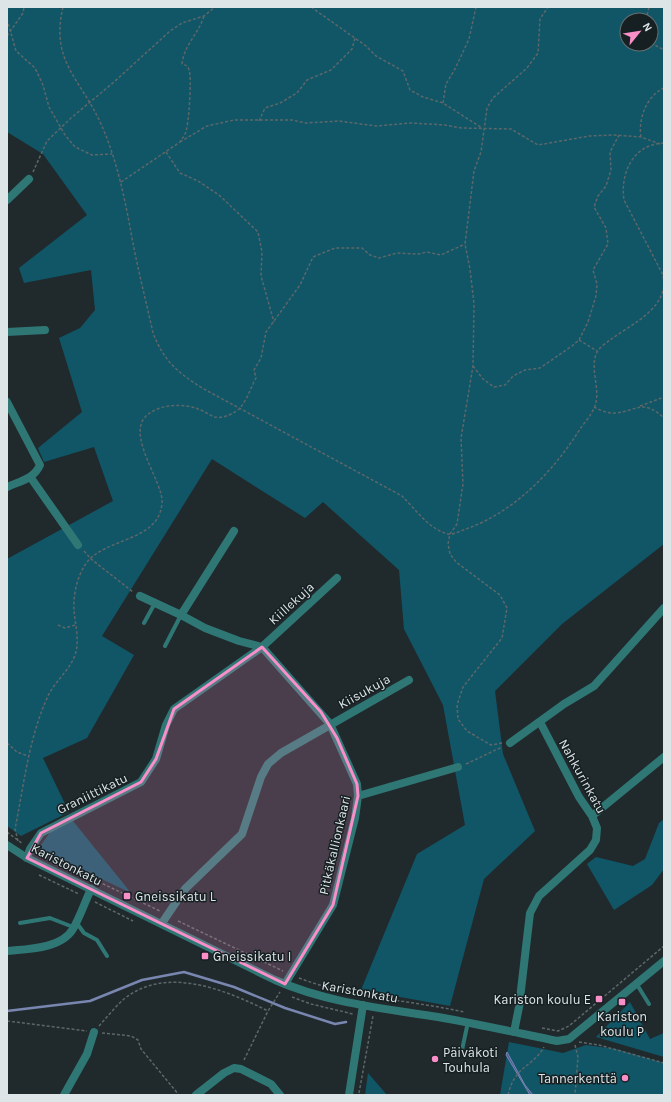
<svg xmlns="http://www.w3.org/2000/svg" width="671" height="1102" viewBox="0 0 671 1102" font-family="Karla,sans-serif">
  <style>
    .green { fill: #105667; fill-rule: evenodd }
    .water { fill: #4d5e99; stroke: #7886b0 }
    .lines { fill: none; stroke-linecap: round; stroke-linejoin: round }
    .stream { stroke: #7886b0; stroke-width: 2.5 }
    .path { stroke: #5d6769; stroke-width: 1.5; stroke-dasharray: 3 2; stroke-linecap: butt }
    .service { stroke: #2f7775; stroke-width: 4 }
    .minor { stroke: #2f7775; stroke-width: 8 }
    .tertiary { stroke: #2f7775; stroke-width: 8 }
    .marked { fill: #f98fc8; fill-opacity: 0.2; stroke: #f98fc8; stroke-width: 3; stroke-linejoin: round }
    .poi-dot { fill: #f98fc8; stroke: #162023; stroke-width: 1.5 }
    .labels { text-anchor: middle; stroke-width: 3; stroke-linejoin: round; paint-order: stroke }
    .street-label { font-size: 13px; fill: #dee5e7; stroke: #162023 }
    .poi-label { font-size: 13px; fill: #dee5e7; stroke: #162023; text-anchor: start }
  </style>
  <rect width="100%" height="100%" fill="#202a2d"/>
  <!-- green -->
  <path class="green" d="M7,7H664V544L562,624L495,691L503,754L535,831L484,879L450,1006L361,990L417,854L465,825L443,705L404,629L399,570L323,502L305,518L212,459L102,636L134,655L87,738L43,758L69,812L21,836L7,826V559L113,501L94,447L44,462L38,448L82,412L59,338L80,328L95,310L91,270L24,283L19,268L87,215L43,154L7,132ZM627,20H651V44H627Z
    M664,819V869L652,885L614,910L587,864L596,857L633,866L645,859L659,823Z
    M73,821L131,893L38,849L51,831Z
    M630,1002L650,1039L664,1033V1057L596,1037Z
    M509,1042L563,1053L586,1045L616,1049L664,1063V1095H500Z
    M368,1073L387,1095H365Z"/>
  <!-- water -->
  <path class="water" d="M507,1052L525,1085L533,1095H530L506,1055Z"/>
  <g class="lines">
    <!-- stream -->
    <path class="stream" d="M7,1011L90,1001L142,980L184,972L234,987L285,1008L335,1024L346,1022"/>
    <!-- path -->
    <path class="path" d="M63,7C50,62 81,79 101,124C117,160 125,199 132,238C138,270 146,301 153,333C164,361 177,372 202,388L402,496C415,509 430,530 448,534C453,535 460,531 466,529C514,512 553,472 580,429C585,422 592,414 595,406C601,388 589,369 597,352C600,347 606,343 610,340C630,325 661,312 664,285
      M311,7L366,46L376,56L403,71L410,90L423,97L443,103L482,128
      M7,19L16,51L35,68L43,85L49,107L65,135L75,147L92,155L112,154
      M646,20L649,7
      M7,36L23,13L24,7
      M651,43L664,50
      M443,103L446,84L455,69L469,39L476,7
      M259,121L265,108L280,103L297,93L307,80L331,70L352,49L355,38
      M641,137C638,120 646,96 664,88
      M180,142L207,126L234,120H292L306,123L339,121L376,126L411,123L445,125L461,128L511,129L538,145L589,136L613,135L641,137L660,144
      M664,143C633,144 620,173 624,200L663,275L664,284
      M166,152L180,173L198,181L219,195L258,232L262,252L261,276L274,322
      M33,172L47,141L71,118L114,82L170,31L182,23L204,16L215,7
      M121,182L180,142C181,139 184,137 185,134C189,127 192,77 189,70C188,66 186,65 182,64C184,45 199,33 204,16
      M579,340L597,351
      M473,366L483,379L494,387L505,385L513,376L525,370L540,368L572,346L579,340L588,322L596,296L597,284L593,270L608,244L606,228L594,207L598,196L606,186L611,170L610,152L619,135
      M640,406L664,397
      M594,407C600,410 608,414 615,413C638,411 642,398 664,418
      M84,551L91,559L133,592
      M58,625L65,628L75,625
      M7,743L17,752L28,756
      M502,743L491,745L467,731L458,719L457,705L463,687L502,638L507,608L500,595L456,562L450,554L448,544L450,534L457,524L463,484L461,438L473,366L474,304L470,269L465,244L474,171L481,152L487,108L493,98L527,68L538,53L540,19L548,7
      M466,764L502,747
      M7,832L23,844
      M18,841L15,829C24,784 29,737 48,696C55,681 70,670 75,655C80,641 75,624 74,610C73,596 77,577 85,565C103,537 159,543 162,503C164,483 126,436 146,416C159,404 183,403 198,409C204,411 209,415 215,417C223,419 235,413 240,408C247,400 251,387 256,378L254,370L261,358L266,332L300,285L313,257L335,248H362L370,255L379,258L397,253L418,254L427,252L441,255L465,244
      M39,853L48,858
      M53,860L160,911
      M39,875L79,894
      M95,902L133,921
      M178,921L283,971
      M299,978C351,998 410,1000 464,1012
      M292,997L311,1004L353,1014
      M7,1021L87,1031
      M99,1026C107,1017 115,1007 124,999C166,965 226,990 268,1011
      M542,1028L558,1031L569,1026L664,946
      M102,1033L131,1036L138,1040L141,1049L179,1095
      M579,1042L599,1045L664,1063
      M575,1045L578,1057L575,1095
      M244,1060L268,1011L280,992
      M359,1093L373,1016
      M508,1095C515,1065 532,1068 544,1047"/>
    <!-- service -->
    <path class="service" d="M144,623L155,603
      M165,646L181,615
      M76,922L84,933L97,940L107,956
      M20,923L50,918L73,927
      M636,983L649,1004
      M462,1050L468,1022"/>
    <!-- minor -->
    <path class="minor" d="M7,200L29,179
      M7,332L45,330
      M7,402L40,465C34,479 20,481 7,487
      M31,478L78,545
      M140,596L181,615L205,628L239,641L262,647L330,724L357,784L358,796L355,818L333,905L285,984
      M181,615L234,531
      M510,743L564,704L594,686L664,608
      M358,796L458,767
      M592,816L664,757
      M27,858L30,849L41,833L141,782L156,759L166,725L174,709L262,647L337,578
      M162,923L185,889L242,834L261,777L268,764L281,753L409,680
      M7,951C27,949 61,949 73,929C80,917 85,902 91,889
      M514,1032L519,1007L530,913L539,896L590,850L596,840L597,828L592,816L579,797L540,722
      M64,1095L87,1054L94,1032
      M196,1095L224,1073L234,1068L241,1069L271,1084L280,1095"/>
    <!-- tertiary -->
    <path class="tertiary" d="M7,845L27,858L275,980C328,1003 381,1008 438,1017C478,1024 518,1033 557,1041L569,1039L664,961
      M349,1095L363,1005"/>
  </g>
  <!-- marked area -->
  <path class="marked" d="M262,647L321,712L337,738L357,784L358,796L333,905L285,984L27,858L41,833L141,782L156,759L174,709Z"/>
  <!-- markers -->
  <g class="poi-dot">
    <rect x="123" y="892" width="8" height="8" rx="2"/>
    <rect x="201" y="952" width="8" height="8" rx="2"/>
    <rect x="595" y="995" width="8" height="8" rx="2"/>
    <rect x="618" y="998" width="8" height="8" rx="2"/>
    <circle cx="435" cy="1059" r="4"/>
    <circle cx="625" cy="1078" r="4"/>
  </g>
  <g class="labels">
    <!-- street labels -->
    <g class="street-label">
      <text transform="translate(291 603) rotate(-42)" y="5">Kiillekuja</text>
      <text transform="translate(364 691) rotate(-29)" y="5">Kiisukuja</text>
      <text transform="translate(583 776) rotate(61)" y="5">Nahkurinkatu</text>
      <text transform="translate(92 793) rotate(-26)" y="5">Graniittikatu</text>
      <text transform="translate(334 845) rotate(-77)" y="5">Pitkäkallionkaari</text>
      <text transform="translate(67 864) rotate(27)" y="5">Karistonkatu</text>
      <text transform="translate(360 991) rotate(10)" y="5">Karistonkatu</text>
    </g>
    <!-- poi labels -->
    <g class="poi-label">
      <text x="135" y="901">Gneissikatu L</text>
      <text x="213" y="961">Gneissikatu I</text>
      <text x="591" y="1004" text-anchor="end">Kariston koulu E</text>
      <text x="622" y="1021" text-anchor="middle">Kariston<tspan x="622" dy="15">koulu P</tspan></text>
      <text x="443" y="1057">Päiväkoti<tspan x="443" dy="15">Touhula</tspan></text>
      <text x="617" y="1083" text-anchor="end">Tannerkenttä</text>
    </g>
  </g>
  <!-- border -->
  <rect width="671" height="1102" fill="none" stroke="#dee5e7" stroke-width="16"/>
  <!-- north arrow -->
  <g transform="translate(639 32) rotate(60)"><circle r="19" fill="#162023" stroke="#666f71"/>
  <path d="M0-3L7 15L0 10L-7 15Z" fill="#f98fc8"/>
  <text y="-6" font-size="11" font-weight="bold" text-anchor="middle" fill="#dee5e7">N</text>
  </g>
</svg>
